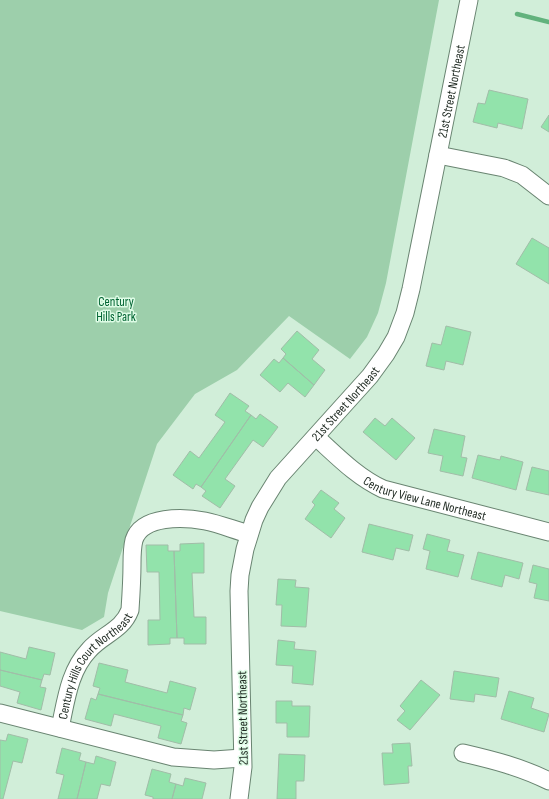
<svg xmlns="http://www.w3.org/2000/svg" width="549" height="799" viewBox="0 0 549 799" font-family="'Sofia Sans Condensed',sans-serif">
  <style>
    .green { fill: #9dcfab }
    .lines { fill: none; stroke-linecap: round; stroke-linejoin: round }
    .stream { stroke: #62b27d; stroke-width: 4.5 }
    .building { fill: #92e3ab; stroke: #a1bda8 }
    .minor-casing { stroke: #698471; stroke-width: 19 }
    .minor { stroke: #fff; stroke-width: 17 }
    .labels { text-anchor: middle; stroke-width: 3; stroke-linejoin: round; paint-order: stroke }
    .street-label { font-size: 13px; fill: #1f2a22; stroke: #defce6 }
    .park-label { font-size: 13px; fill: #006332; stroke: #defce6 }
  </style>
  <rect width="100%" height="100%" fill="#d1eed9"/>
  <!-- green -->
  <path class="green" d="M0,0H439L386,283L378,313L367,337L350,359L289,316L237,370L195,394L157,444L108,593L104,617L82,630L0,611Z"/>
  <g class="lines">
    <!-- stream -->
    <path class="stream" d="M517,14L549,22"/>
  </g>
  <!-- building -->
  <path class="building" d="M489,90L528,99L522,129L498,123L497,128L473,122L478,103L485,104Z
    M549,115V132L541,127Z
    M532,238L549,248V284L516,264Z
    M446,326L471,332L463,365L446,361L444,370L426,366L432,343L441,345Z
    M297,331L319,350L312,359L325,370L314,385L283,358L286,354L281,349Z
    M283,358L314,385L305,397L288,383L280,392L260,375L274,359L279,363Z
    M230,393L249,406L245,411L251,415L201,487L196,484L193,489L173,475L190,451L199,458L225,422L215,415Z
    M260,414L278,427L263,447L253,440L225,479L235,486L220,508L202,496L206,491L201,487L251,415L256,419Z
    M375,418L385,426L392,418L415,438L396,460L363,432Z
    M434,429L465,436L461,457L467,458L463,476L440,471L443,456L428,453Z
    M478,455L500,460L501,456L523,462L516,490L472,478Z
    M532,467L549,471V495L526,490Z
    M321,490L339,503L334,509L345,518L331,538L305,519L315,505L312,502Z
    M369,524L413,535L409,551L396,548L393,560L362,552Z
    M427,534L450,540L447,551L464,555L458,577L426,569L430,551L423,549Z
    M204,543V573H192L194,617H206V644H184V638H177L174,551H180V544Z
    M146,545H168V551H174L177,638H170V644L148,645V620H160L159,572H147Z
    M478,552L523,563L519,579L505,575L502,587L471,579Z
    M533,565L549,569V601L534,598L537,584L529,582Z
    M278,579L296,580L295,587L309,588L306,627L281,626L282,605H276Z
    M278,640L295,642L294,649L316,651L313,685L292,683L293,666L276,665Z
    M29,647L55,653L50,675L44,674L42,680L0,670V652L26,659Z
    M99,663L128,670L125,682L167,693L170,681L196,688L190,710L184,708L183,715L98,694L100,688L93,686Z
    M0,670L42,680L40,687L46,688L41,710L17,703L20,692L0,686Z
    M454,671L499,678L496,697L475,694L474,702L450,699Z
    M421,680L440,695L410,730L397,720L405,711L400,706Z
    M509,691L534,698L531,708L549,714L544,732L501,719Z
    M98,694L183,715L181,721L187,723L181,744L158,738L161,726L114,714L111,726L85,719L91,698L96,700Z
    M276,701H292V706H310L309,737H287V723H276Z
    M8,734L28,739L22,763L13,761L3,799H0V740L6,741Z
    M410,743L412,766H408L409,783L384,785L382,753H393L392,744Z
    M62,748L81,753L79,760L86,762L77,799H58L64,775L56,773Z
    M279,754L305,755L304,781H296V799H277Z
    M96,756L116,762L110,786L101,784L97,799H77L86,762L94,764Z
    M152,769L171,774L169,782L176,784L172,799H153V797L145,795Z
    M185,778L206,783L202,799H172L176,784L183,786Z"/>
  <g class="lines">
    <!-- minor casing -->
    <g class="minor-casing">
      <g id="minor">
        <path d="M438,155L504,168L522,175L549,196"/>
        <path id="s1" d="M316,437C337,456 357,477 383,489L549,532"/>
        <path d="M0,713L173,757L214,760L242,758"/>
        <path id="s2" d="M60,728C66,701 69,671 89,650C103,634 122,631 130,610C131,595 132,579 132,564C132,556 132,548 134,540C142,515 184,517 205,521C220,524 234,530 249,534"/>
        <path d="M463,753C493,760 521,767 549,781"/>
        <path id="s3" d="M239,799L243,767L239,591L240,575L245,549L254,520L260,507L278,478L370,376L386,354L396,337L405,313L411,289L469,0"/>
      </g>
    </g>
    <!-- minor -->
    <use href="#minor" class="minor"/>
  </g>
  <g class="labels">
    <!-- street labels -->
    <g class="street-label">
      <text dy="5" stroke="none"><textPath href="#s3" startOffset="766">21st Street Northeast</textPath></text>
      <text dy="5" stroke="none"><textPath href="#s3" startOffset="430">21st Street Northeast</textPath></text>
      <text dy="5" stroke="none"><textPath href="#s1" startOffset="128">Century View Lane Northeast</textPath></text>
      <text dy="5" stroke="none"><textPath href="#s2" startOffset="74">Century Hills Court Northeast</textPath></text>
      <text transform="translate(242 718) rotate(-91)" y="5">21st Street Northeast</text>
    </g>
    <!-- park labels -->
    <g class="park-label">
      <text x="116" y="306">Century<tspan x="116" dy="15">Hills Park</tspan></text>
    </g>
  </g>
</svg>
